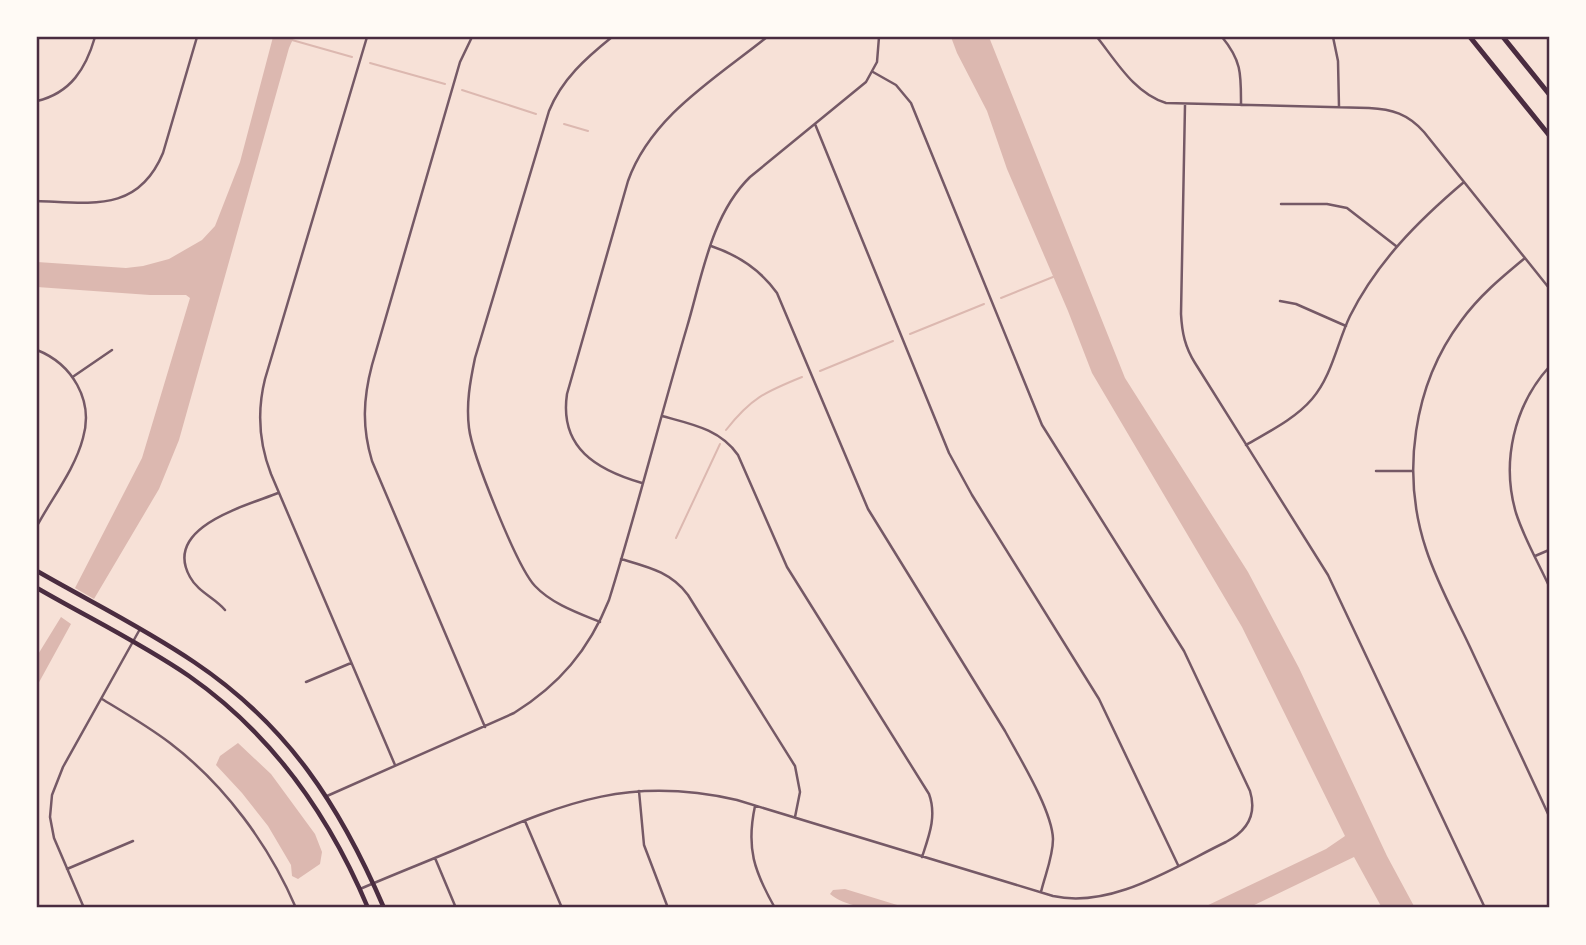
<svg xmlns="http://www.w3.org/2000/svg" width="1586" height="945" viewBox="0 0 1586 945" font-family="Barlow,sans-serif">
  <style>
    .water { fill: #dcb8b0 }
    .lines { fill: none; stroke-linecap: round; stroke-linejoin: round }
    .stream { stroke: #dcb8b0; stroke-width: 2 }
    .minor { stroke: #755966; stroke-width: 2.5 }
    .secondary { stroke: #4a2c40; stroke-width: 4.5 }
    .motorway { stroke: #4a2c40; stroke-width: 5 }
    .neatline { fill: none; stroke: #4a2c40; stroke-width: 2.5 }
  </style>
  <rect width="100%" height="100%" fill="#f7e1d7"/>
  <!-- water -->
  <path class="water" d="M273,37L293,39L289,48L179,440L159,489L94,599L75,588L142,458L190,298L186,295H150L37,287V262L126,268L143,266L169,259L202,240L215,226L240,162Z
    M951,37H989L1125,378L1248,572L1299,668L1387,856L1415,908H1382L1354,857L1248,908H1202L1326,849L1345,836L1242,627L1092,373L1068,311L1007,169L987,111L957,53Z
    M61,617L71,624L37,686V656Z
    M238,743L271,774L315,834L322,852L320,864L298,879L292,876L291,865L268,826L242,793L216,765L220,756Z
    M845,889L907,908C882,908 851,911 830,894L833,890Z"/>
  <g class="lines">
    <!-- stream -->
    <path class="stream" d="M292,40L352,57
      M370,63L445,84
      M462,90L536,114
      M564,124L588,131
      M1001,298L1053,277
      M910,334L984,304
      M820,371L893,341
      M726,430C751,398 765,392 802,377
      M676,538L720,444"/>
    <!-- minor -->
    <path class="minor" d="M367,37L265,379C257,411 259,443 271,474L395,765
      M472,37L460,62L372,365C363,399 362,428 372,461L485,727
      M1097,37C1116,61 1135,94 1166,103L1369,108C1392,109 1408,114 1424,132L1549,288
      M1222,37C1242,61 1241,75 1241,105
      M1333,37L1338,61L1339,107
      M37,101C71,93 86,68 95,37
      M1185,105L1181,314C1182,333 1185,347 1195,363L1328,575L1485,908
      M815,124L949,453L972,495L1099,699L1178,865
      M37,201C91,203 138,213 163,153L197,37
      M1281,204H1327L1347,208L1396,246
      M711,246C738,255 760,269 777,293L868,509L1005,731C1019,757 1052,810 1053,839C1053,857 1045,875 1041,892
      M1525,258C1502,277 1479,296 1461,321C1413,385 1401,474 1426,549C1437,583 1455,615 1470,647C1496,703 1523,759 1549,816
      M1280,301L1296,304L1346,326
      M37,350C72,364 94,400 83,438C75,469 52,498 37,526
      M1549,367C1514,406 1501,462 1516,513C1524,538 1538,562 1549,586
      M74,376L112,350
      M662,416C691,424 720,429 738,455L787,567L929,794C937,816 929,836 922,857
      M1246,445C1268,432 1295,419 1312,399C1332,376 1337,343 1350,316C1377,262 1418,221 1464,182
      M1376,471H1412
      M642,483C597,470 559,448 567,394L628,181C651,116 716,78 767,37
      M1535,556L1549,550
      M621,559C648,567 671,572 688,595L795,766L800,792L795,817
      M225,610C215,598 198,592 190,577C162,527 246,506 278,493
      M600,622C578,613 552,604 535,586C517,567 472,454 469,428C466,404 470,382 475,358L549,111C562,79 586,58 612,37
      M306,682L351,663
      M102,699C125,713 149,727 170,743C225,785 269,845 296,908
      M639,791L644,845L668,908
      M327,796L514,713C559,685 589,650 609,600C637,510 660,418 687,327C702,277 711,215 750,177L866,82L877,62L879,37
      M755,806C746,848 754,871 775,908
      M525,821L562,908
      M435,858L456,908
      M67,869L133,841
      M360,889C397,873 436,858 473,842C569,801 631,776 737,800L1053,896C1112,909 1174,867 1226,842C1247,831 1257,814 1250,791L1184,651L1042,425L911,103L896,85L873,72
      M84,908L54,838L50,817L52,795L63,767L140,629"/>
    <!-- secondary -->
    <path class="secondary" d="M37,571C89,601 144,628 194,662C288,725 340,806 384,908
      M37,588C87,617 141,643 189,676C272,734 329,815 368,908"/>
    <!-- motorway -->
    <path class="motorway" d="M1470,37L1549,135
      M1503,37L1549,94"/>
  </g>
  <!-- border -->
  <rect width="1586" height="945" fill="none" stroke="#fffaf5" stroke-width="77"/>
  <rect x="38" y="38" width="1510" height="868" class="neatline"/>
</svg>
